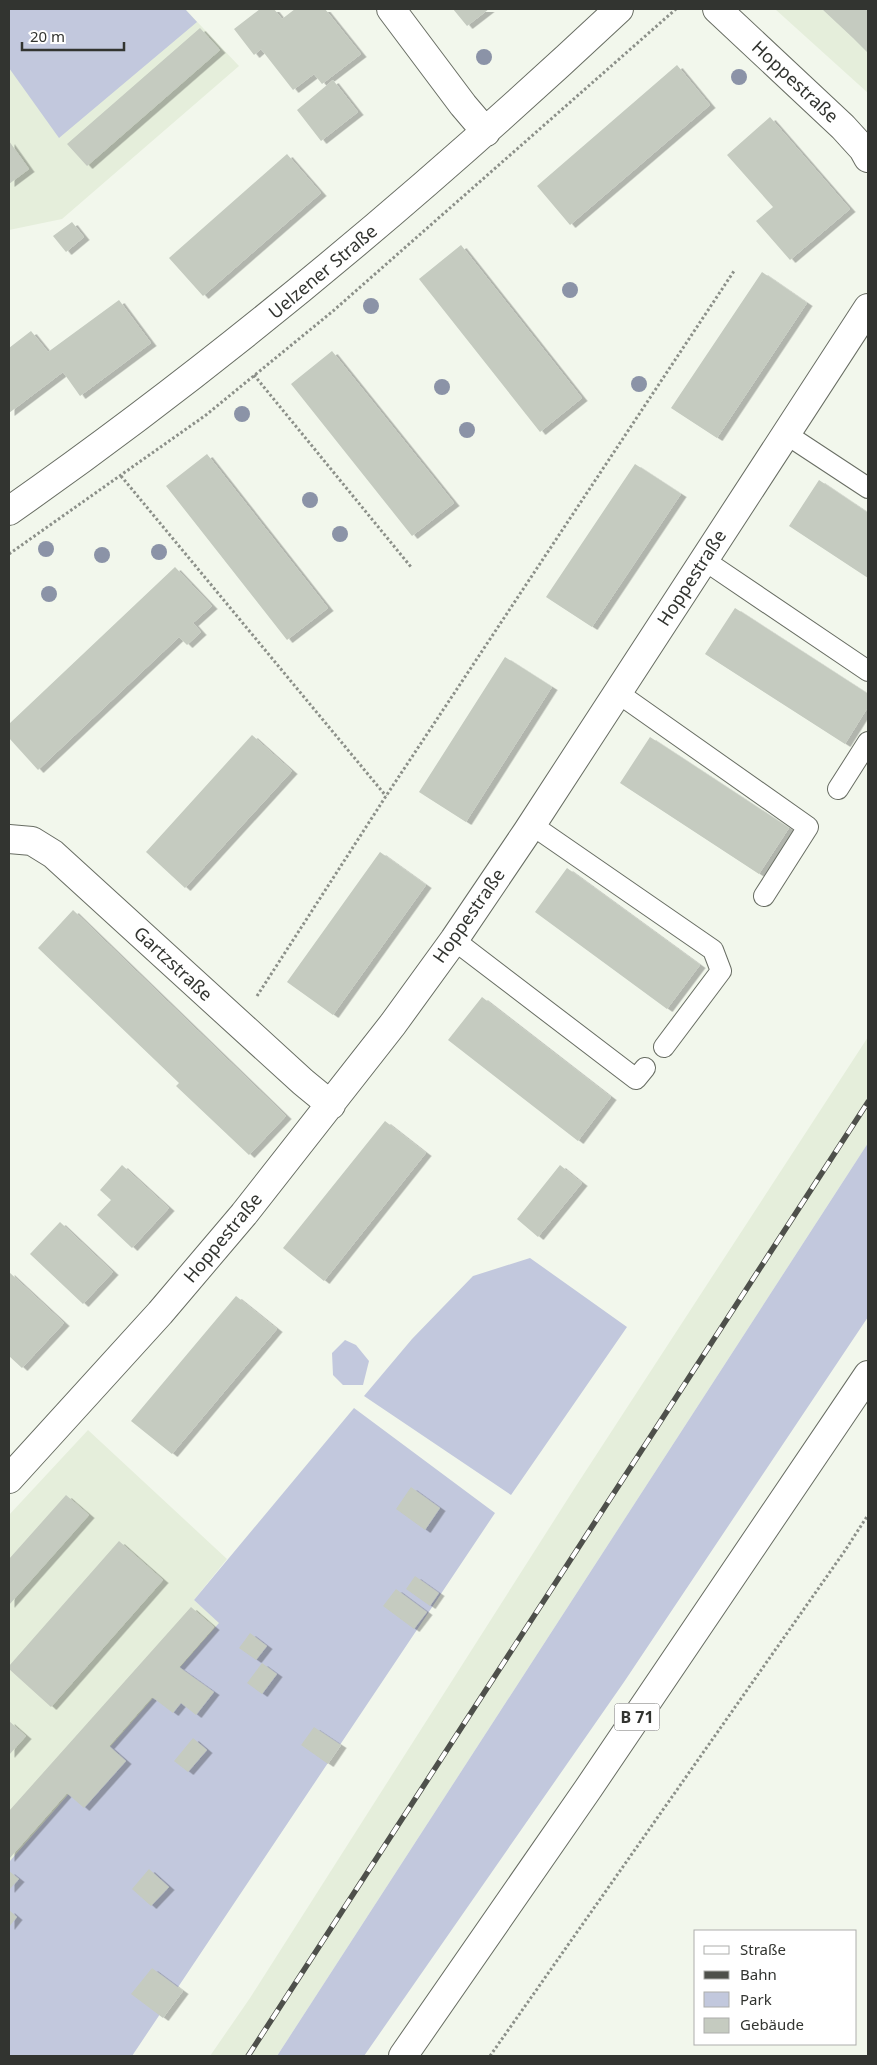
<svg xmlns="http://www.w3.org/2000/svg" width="877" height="2065" viewBox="0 0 877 2065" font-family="'Noto Sans',sans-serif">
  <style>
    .built { fill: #e5eedb }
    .green { fill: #c2c8dd }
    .building { fill: #c5cbc0; filter: url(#shadow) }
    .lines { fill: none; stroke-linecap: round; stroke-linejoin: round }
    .service-casing { stroke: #686d63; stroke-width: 22 }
    .minor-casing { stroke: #686d63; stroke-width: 30 }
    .primary-casing { stroke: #686d63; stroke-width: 30 }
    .path { stroke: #8c9089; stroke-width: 3; stroke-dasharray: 2.5 2.5; stroke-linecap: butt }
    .service { stroke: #fff; stroke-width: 20 }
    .minor { stroke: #fff; stroke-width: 28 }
    .primary { stroke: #fff; stroke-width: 28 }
    .rail-casing { stroke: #4e504b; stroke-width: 5.5 }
    .rail { stroke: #fff; stroke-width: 4; stroke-dasharray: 11; stroke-linecap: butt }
    .tree { fill: #8b93a7 }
    .labels { text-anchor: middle; stroke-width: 5; stroke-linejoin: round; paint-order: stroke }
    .shield { fill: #fff; stroke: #70716e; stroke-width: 1 }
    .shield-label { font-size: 16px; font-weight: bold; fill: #323430 }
    .street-label { font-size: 18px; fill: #323430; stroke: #fff }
  </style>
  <defs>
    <filter id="shadow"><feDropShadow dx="5.5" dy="3" stdDeviation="0" flood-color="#0004"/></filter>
  </defs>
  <rect width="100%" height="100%" fill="#f2f7ec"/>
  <!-- built -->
  <path class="built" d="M9,9H185L239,66L62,219L9,230Z
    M775,9H868V93Z
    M868,1037V1143L277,2056H210L250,1998L576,1486Z
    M88,1430L227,1559L194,1600L220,1623L9,1862V1515Z"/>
  <!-- green -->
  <path class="green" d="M9,9H185L197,22L59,138L9,68Z
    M868,1143V1317L624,1682L364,2056H277Z
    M530,1258L627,1327L511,1495L364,1396L412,1339L473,1276Z
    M345,1340L356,1345L369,1361L363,1385H343L333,1375L332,1353Z
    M354,1408L495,1513L132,2056H9V1862L219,1623L194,1600Z"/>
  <!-- building -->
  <path class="building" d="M260,9H274L282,19L295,9H325L361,54L322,84L314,74L293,90L261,49L254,55L234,29Z
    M453,9H489L467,26Z
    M822,9H868V53L853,38Z
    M200,28L220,50L87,166L67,144Z
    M677,65L710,105L570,225L537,186Z
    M333,80L358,112L321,141L297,110Z
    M770,117L850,209L790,260L756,221L773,207L727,155Z
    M9,141L29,169L9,184Z
    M287,154L321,193L203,296L169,258Z
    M72,222L84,237L66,252L53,236Z
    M461,245L582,398L540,432L419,279Z
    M762,272L807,303L717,438L671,408Z
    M119,300L151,343L80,396L63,372L9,413V348L31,331L48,352Z
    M332,351L454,503L412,536L291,384Z
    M207,454L328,608L287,640L166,486Z
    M635,464L681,494L592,627L546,597Z
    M819,480L868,513V578L789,526Z
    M175,567L212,606L193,623L201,632L187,645L179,637L38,770L9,738V724Z
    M735,608L868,694V707L845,744L705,654Z
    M505,657L552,687L466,822L419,792Z
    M252,735L292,771L185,888L146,852Z
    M650,737L789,828L759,874L620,783Z
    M380,852L426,885L333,1015L287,982Z
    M567,868L700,965L667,1009L535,912Z
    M73,910L286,1116L249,1155L176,1086L179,1083L38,948Z
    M482,997L611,1097L578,1141L448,1040Z
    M385,1121L426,1153L324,1281L283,1248Z
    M122,1165L169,1208L132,1248L97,1215L111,1200L100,1190Z
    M560,1165L582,1183L538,1237L517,1219Z
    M60,1222L113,1272L83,1304L30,1254Z
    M9,1272L64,1323L22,1368L9,1356Z
    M236,1296L277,1329L172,1454L131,1421Z
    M411,1487L440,1508L425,1530L396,1509Z
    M66,1495L89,1515L9,1605V1559Z
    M119,1541L163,1580L51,1707L9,1669V1666Z
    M415,1576L439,1593L430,1606L406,1589Z
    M396,1589L427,1612L414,1629L383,1606Z
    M191,1607L214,1627L179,1667L214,1692L196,1715L181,1703L173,1713L152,1697L109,1746L126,1761L84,1808L67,1793L9,1859V1811Z
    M250,1633L267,1646L256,1660L239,1648Z
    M262,1663L277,1674L262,1694L247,1683Z
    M9,1721L26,1736L9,1755Z
    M314,1727L341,1745L328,1764L301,1745Z
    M193,1738L207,1750L188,1772L174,1761Z
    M149,1869L169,1887L151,1906L132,1889Z
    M9,1871L19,1879L9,1890Z
    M9,1910L17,1917L9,1927Z
    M152,1968L183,1991L163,2018L131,1994Z"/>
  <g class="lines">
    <!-- service casing -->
    <g class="service-casing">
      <path id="service" d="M786,434L868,488
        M704,560L868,671
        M618,693L808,827L764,896
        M838,789L868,742
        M532,825L713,950L721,971L664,1047
        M454,940L636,1079L645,1068"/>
    </g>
    <!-- minor casing -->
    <g class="minor-casing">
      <path id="minor" d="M391,9L463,105L486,132
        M717,9L843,127L863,149L868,158
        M9,511C226,359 426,190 619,9
        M9,839L32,841L53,854L303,1082L331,1105
        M9,1479L160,1313L244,1214L393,1024L454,940L527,832L868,308"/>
    </g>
    <!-- primary casing -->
    <g class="primary-casing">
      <path id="primary" d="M403,2056L588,1789L868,1375"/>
    </g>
    <!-- path -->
    <path class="path" d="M254,375L411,567
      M121,476L386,796
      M9,554L206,415L333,311L676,9
      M257,996L386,796L734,271
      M490,2056L844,1552L868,1515"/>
    <!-- service -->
    <use href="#service" class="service"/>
    <!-- minor -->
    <use href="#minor" class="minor"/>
    <!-- primary -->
    <use href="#primary" class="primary"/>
    <!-- rail casing -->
    <g class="rail-casing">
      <path id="rail" d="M248,2056L868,1102"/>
    </g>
    <!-- rail -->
    <use href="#rail" class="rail"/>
  </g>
  <!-- trees -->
  <g class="tree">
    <circle cx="484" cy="57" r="8"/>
    <circle cx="739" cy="77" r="8"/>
    <circle cx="570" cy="290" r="8"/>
    <circle cx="371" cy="306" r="8"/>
    <circle cx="639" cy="384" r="8"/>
    <circle cx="442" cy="387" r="8"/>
    <circle cx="242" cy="414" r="8"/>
    <circle cx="467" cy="430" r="8"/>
    <circle cx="310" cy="500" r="8"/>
    <circle cx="340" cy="534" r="8"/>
    <circle cx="46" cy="549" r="8"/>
    <circle cx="159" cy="552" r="8"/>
    <circle cx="102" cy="555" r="8"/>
    <circle cx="49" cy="594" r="8"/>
  </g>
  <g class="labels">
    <!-- shield labels -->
    <rect class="shield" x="614.5" y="1703.5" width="45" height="27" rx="4"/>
    <g class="shield-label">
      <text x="637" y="1723">B 71</text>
    </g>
    <!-- street labels -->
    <g class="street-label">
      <text transform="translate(795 82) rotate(43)" y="6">Hoppestraße</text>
      <text transform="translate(323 272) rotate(-40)" y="6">Uelzener Straße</text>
      <text transform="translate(692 578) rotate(-57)" y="6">Hoppestraße</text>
      <text transform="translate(469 916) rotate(-55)" y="6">Hoppestraße</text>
      <text transform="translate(173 964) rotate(43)" y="6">Gartzstraße</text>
      <text transform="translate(223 1238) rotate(-50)" y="6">Hoppestraße</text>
    </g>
  </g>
  <!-- border -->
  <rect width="877" height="2065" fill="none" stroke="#323430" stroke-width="20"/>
  <!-- legend -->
  <rect x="694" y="1930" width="162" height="115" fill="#ffffff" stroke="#adaeac"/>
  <rect x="704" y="1946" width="25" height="8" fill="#ffffff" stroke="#adaeac"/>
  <text x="740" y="1955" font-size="15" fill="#323430">Straße</text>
  <rect x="704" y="1971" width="25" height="8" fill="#4e504b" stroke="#adaeac"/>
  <text x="740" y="1980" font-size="15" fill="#323430">Bahn</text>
  <rect x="704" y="1992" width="25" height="15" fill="#c2c8dd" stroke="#adaeac"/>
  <text x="740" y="2005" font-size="15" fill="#323430">Park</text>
  <rect x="704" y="2018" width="25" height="15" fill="#c5cbc0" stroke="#adaeac"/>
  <text x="740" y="2030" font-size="15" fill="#323430">Gebäude</text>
  <!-- scale -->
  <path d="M22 42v8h102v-8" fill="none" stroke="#323430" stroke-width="2.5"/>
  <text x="30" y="42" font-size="15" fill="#323430" stroke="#ffffff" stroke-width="4" paint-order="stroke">20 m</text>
</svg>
